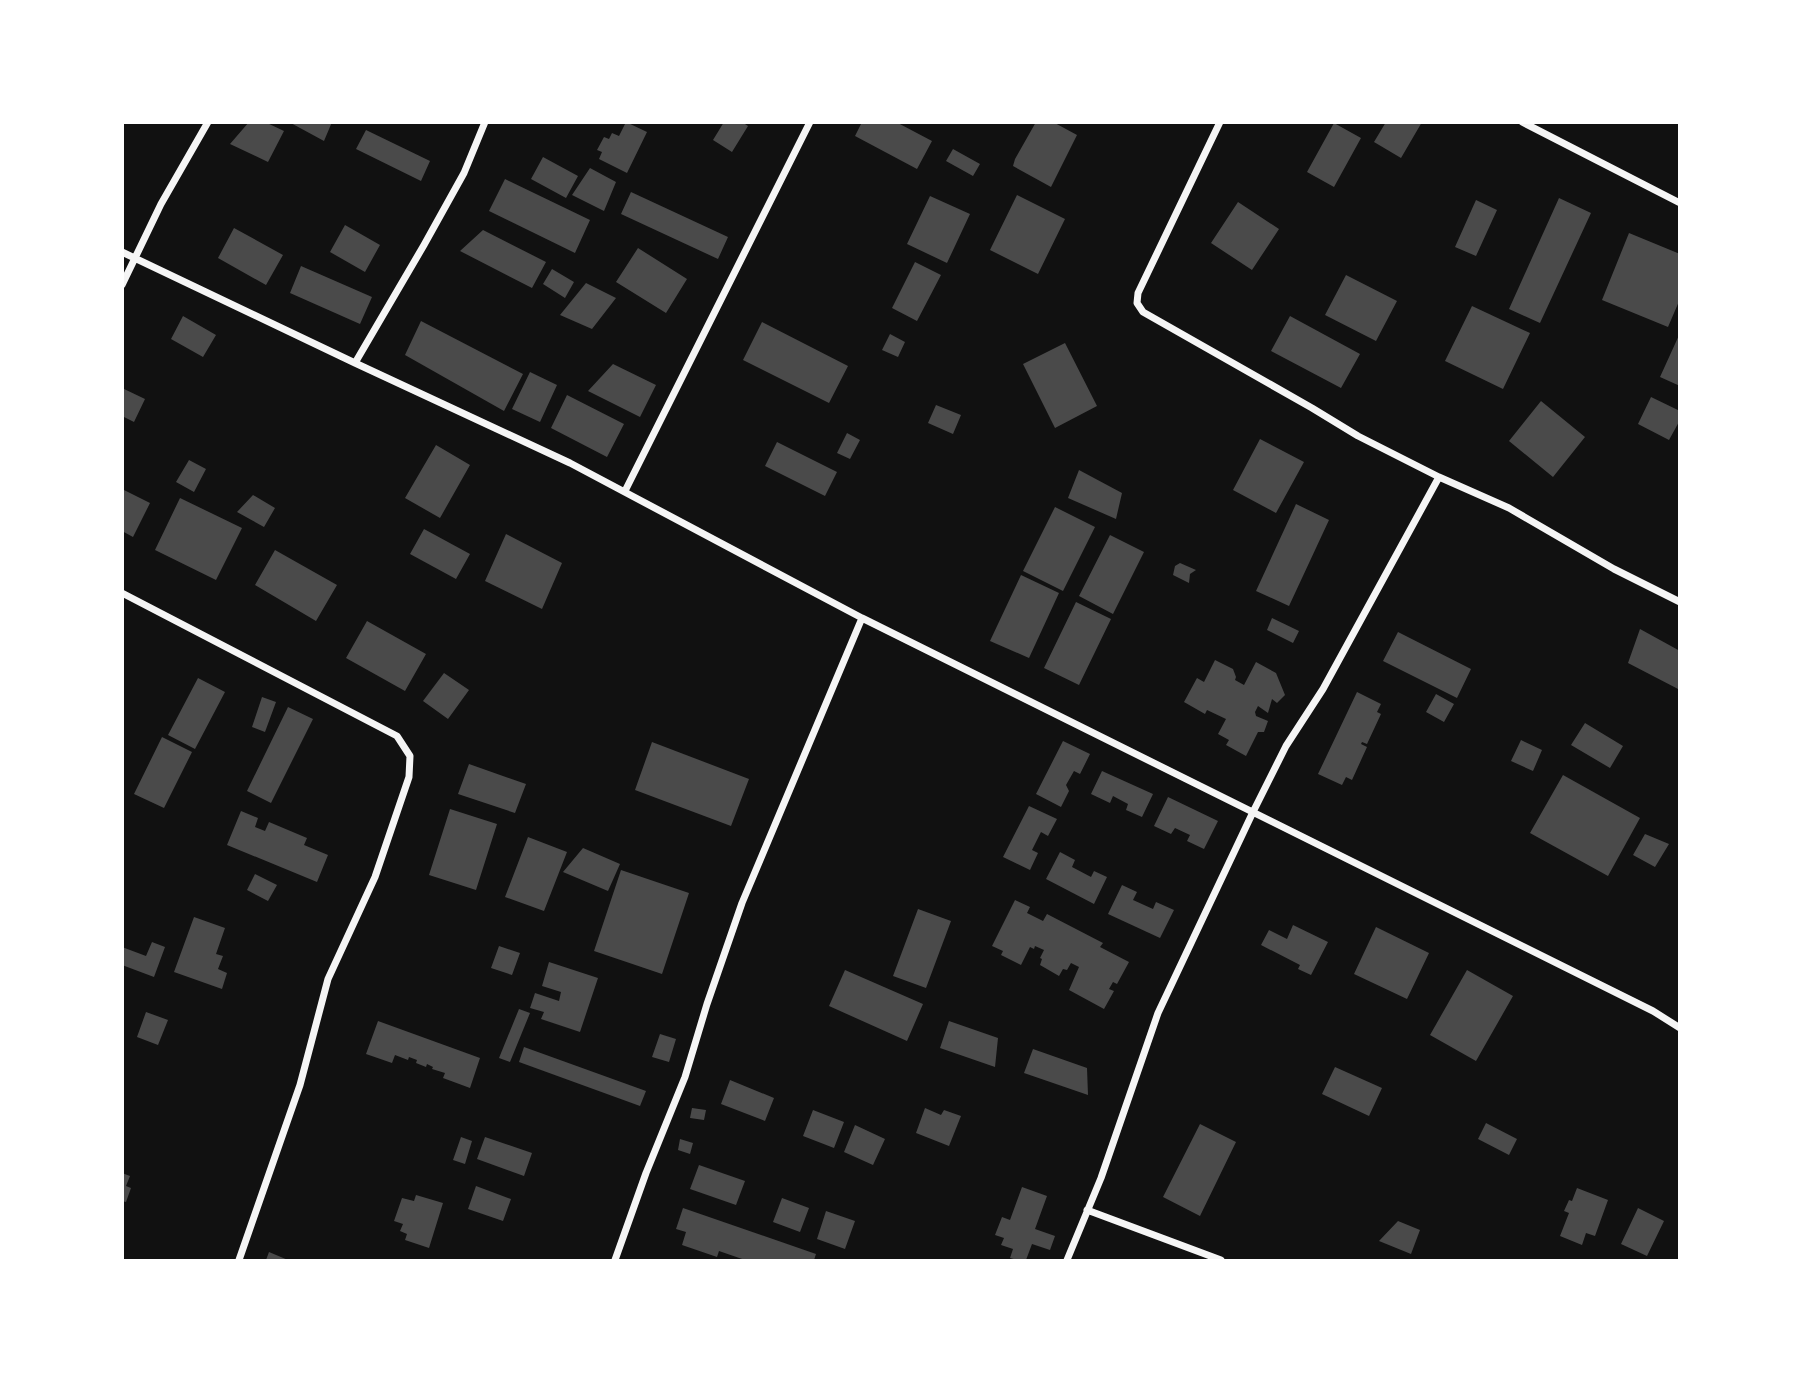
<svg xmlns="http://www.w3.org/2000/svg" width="1802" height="1383" viewBox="0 0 1802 1383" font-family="'Times New Roman',serif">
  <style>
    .building { fill: #4a4a4a }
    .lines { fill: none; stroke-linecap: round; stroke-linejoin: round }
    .minor { stroke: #f5f5f5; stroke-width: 7 }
  </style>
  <rect width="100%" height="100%" fill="#111"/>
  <!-- building -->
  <path class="building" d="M249,122H265L284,131L268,162L230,144Z
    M289,122H332L324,141Z
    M626,122L647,132L627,173L599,159L602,152L597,150L604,137L609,139L612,133L619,136Z
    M724,122H742L748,126L732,152L713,140Z
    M862,122H896L932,141L917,169L855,136Z
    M1036,122H1053L1077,135L1051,187L1013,166L1015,159Z
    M1386,122H1422L1401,158L1374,142Z
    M1334,123L1361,138L1334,187L1307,172Z
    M366,130L430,161L421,181L356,149Z
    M953,149L980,164L973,176L946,161Z
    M543,157L578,176L566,198L531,179Z
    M590,168L616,182L604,211L572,195Z
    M505,179L590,220L575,253L489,211Z
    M631,192L728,237L718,259L621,214Z
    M1017,195L1065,219L1038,274L990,250Z
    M930,196L970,214L947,263L907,244Z
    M1559,198L1591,213L1540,323L1509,309Z
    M1476,200L1497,210L1476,256L1455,247Z
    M1238,202L1279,229L1252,270L1211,243Z
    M345,225L380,245L365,272L330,252Z
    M234,228L283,255L266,285L218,258Z
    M483,230L546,262L532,288L460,251Z
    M1629,233L1680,254V299L1668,327L1602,300Z
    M638,248L687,279L666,313L616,282Z
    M915,262L941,275L917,321L892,308Z
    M301,266L372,297L360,324L290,293Z
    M552,269L574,282L565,298L543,284Z
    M1346,275L1397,301L1376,341L1325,315Z
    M586,283L616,298L592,329L560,315Z
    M1472,306L1530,333L1503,389L1445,361Z
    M183,316L216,335L203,357L171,339Z
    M1290,316L1360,354L1341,388L1271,351Z
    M421,321L523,374L504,411L405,355Z
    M762,322L848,366L829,403L743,360Z
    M1680,333V386L1660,377Z
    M890,334L905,342L898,357L882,350Z
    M1065,343L1097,406L1055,428L1023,364Z
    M613,364L656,385L640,417L588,391Z
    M530,372L557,385L540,422L512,409Z
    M122,388L145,399L134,422L122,416Z
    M567,395L624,424L607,457L551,428Z
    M1651,397L1680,411V420L1669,440L1638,424Z
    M1541,401L1585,437L1553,477L1509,441Z
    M936,405L961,415L953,434L928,423Z
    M847,433L860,440L850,459L837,453Z
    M1260,439L1304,462L1276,513L1233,490Z
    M777,442L837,472L825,496L765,466Z
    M436,445L470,465L440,518L405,498Z
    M189,460L206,469L194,492L176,482Z
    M1079,470L1122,493L1116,519L1068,498Z
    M122,489L150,503L133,537L122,531Z
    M253,495L275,508L264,527L237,512Z
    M180,498L242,528L216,580L155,550Z
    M1296,504L1329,520L1289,606L1256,591Z
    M1055,507L1095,527L1063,591L1023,571Z
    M424,529L470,554L456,579L410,554Z
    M506,534L562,563L542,609L485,581Z
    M1110,535L1144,552L1113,614L1079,596Z
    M275,550L337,585L316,621L255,585Z
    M1180,563L1196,570L1190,574L1189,583L1173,575L1175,566Z
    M1021,575L1059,593L1029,658L990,641Z
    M1076,602L1111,619L1079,685L1044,668Z
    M1272,618L1299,631L1293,643L1267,630Z
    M367,621L426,654L405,691L346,658Z
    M1640,629L1680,651V690L1628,663Z
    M1398,632L1471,669L1457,698L1383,661Z
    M1215,660L1233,669L1236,677L1235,680L1244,685L1256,662L1276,673L1285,695L1277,703L1272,699L1268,713L1258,706L1255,712L1256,716L1268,721L1264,732H1258L1246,756L1226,745L1229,740L1218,734L1226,719L1207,710L1205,714L1184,702L1197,678L1204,682Z
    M444,673L469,690L448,719L423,701Z
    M198,678L225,692L195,749L168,735Z
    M1357,692L1381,704L1377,712L1381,714L1367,744L1362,742L1361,744L1367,747L1352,780L1346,777L1342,785L1318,774Z
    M1436,694L1454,704L1444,722L1426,712Z
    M262,697L276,702L265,732L252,727Z
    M288,707L313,719L271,803L247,791Z
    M1585,723L1623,746L1610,768L1571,745Z
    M162,737L192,752L164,808L134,794Z
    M1521,740L1542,750L1533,771L1511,761Z
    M1063,741L1090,754L1080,774L1074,771L1066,785L1069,791L1061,807L1036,794Z
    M652,742L749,779L731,826L635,790Z
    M469,764L526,784L515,813L458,794Z
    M1102,771L1153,794L1142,817L1126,810L1128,804L1113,796L1110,803L1091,794Z
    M1563,775L1640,818L1608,876L1530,833Z
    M1168,797L1218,821L1204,849L1187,841L1190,835L1175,828L1171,834L1154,826Z
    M1029,806L1057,819L1048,836L1041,832L1032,850L1038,853L1030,870L1003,857Z
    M450,809L497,824L476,890L429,875Z
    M241,811L258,818L255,827L265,831L269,822L307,838L304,845L328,855L317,882L227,845Z
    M1645,834L1669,844L1655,867L1633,855Z
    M528,837L567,852L544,911L505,897Z
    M583,848L620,864L608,891L563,872Z
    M1060,852L1075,860L1072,867L1091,877L1094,871L1107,877L1094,904L1046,879Z
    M621,870L689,893L662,974L594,951Z
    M255,874L277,885L268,901L247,890Z
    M1122,885L1137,892L1133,900L1153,909L1156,902L1174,910L1160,938L1108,914Z
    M1015,900L1030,907L1027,913L1043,921L1047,914L1103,943L1100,947L1129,962L1117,984L1113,982L1109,989L1114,991L1104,1009L1069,990L1079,967L1071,963L1067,970L1063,969L1059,976L1040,965L1042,959L1040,958L1044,950L1035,946L1034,949L1030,947L1021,965L1001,955L1003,951L992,946Z
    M918,909L951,921L926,988L893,976Z
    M194,917L225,928L216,954L223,956L218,969L227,973L222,989L174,972Z
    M1293,925L1328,942L1311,975L1298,969L1300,965L1261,945L1269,930L1287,939Z
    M1376,927L1429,953L1407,999L1354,974Z
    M152,942L165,947L154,977L122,965V947L146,956Z
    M499,946L520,953L512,975L491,968Z
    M549,962L598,978L580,1032L541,1019L544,1012L530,1008L535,993L559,1001L561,992L542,986Z
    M845,970L923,1004L907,1041L829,1006Z
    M1467,970L1513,996L1476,1061L1430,1035Z
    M519,1009L530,1013L510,1062L499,1058Z
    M146,1012L168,1020L158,1045L137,1037Z
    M378,1021L480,1058L470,1088L443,1078L445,1073L432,1069L433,1067L427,1064L426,1067L416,1063L417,1060L409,1057L408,1060L395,1055L392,1063L366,1054Z
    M949,1021L998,1038L995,1067L940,1048Z
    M660,1034L676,1039L669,1062L652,1057Z
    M524,1047L646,1091L640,1106L519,1062Z
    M1033,1049L1087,1068L1088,1095L1024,1073Z
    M1335,1067L1382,1088L1369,1116L1322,1094Z
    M730,1080L774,1098L765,1121L721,1104Z
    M692,1108L706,1110L704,1120L690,1118Z
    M925,1108L941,1115L944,1110L961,1116L949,1146L916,1133Z
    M813,1110L844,1122L834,1148L803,1136Z
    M1486,1123L1517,1139L1509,1155L1478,1139Z
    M1200,1124L1236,1142L1200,1216L1163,1197Z
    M855,1125L885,1139L873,1165L844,1152Z
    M461,1137L472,1141L465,1164L453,1160Z
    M485,1137L532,1153L524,1176L477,1159Z
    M680,1139L693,1143L690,1154L678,1150Z
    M699,1165L745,1181L736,1205L690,1189Z
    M122,1173L130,1176L126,1186L131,1188L126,1202L122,1201Z
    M476,1186L511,1199L503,1221L468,1209Z
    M1022,1187L1047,1196L1035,1229L1055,1236L1050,1250L1032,1244L1026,1260H1017L1010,1258L1013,1249L1001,1245L1004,1238L995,1235L1002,1217L1010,1220Z
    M1577,1188L1608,1200L1595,1236L1586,1233L1582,1245L1560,1236L1569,1213L1564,1211L1569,1200L1572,1201Z
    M416,1195L443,1203L429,1248L405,1240L407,1234L400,1231L403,1224L394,1221L402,1198L414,1201Z
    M782,1198L809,1208L800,1232L773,1222Z
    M683,1208L816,1254L814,1260H745L719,1251L717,1257L682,1245L686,1232L676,1229Z
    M1638,1208L1664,1221L1647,1256L1621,1244Z
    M826,1211L855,1221L845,1249L817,1239Z
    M1398,1221L1420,1230L1411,1254L1379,1241Z
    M269,1252L288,1260H266Z"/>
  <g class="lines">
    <!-- minor -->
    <path class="minor" d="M1220,122L1138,293L1137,303L1143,312L1312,408L1358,436L1439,477L1509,508L1614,569L1680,602
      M1522,122L1680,203
      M122,252L355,363L570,463L862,618L742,903L707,1004L685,1077L646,1173L615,1260
      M122,285L161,204L208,122
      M355,363L424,245L464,173L485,122
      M625,491L810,122
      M122,593L397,736L410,756L409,777L375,877L328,979L300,1085L239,1260
      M862,618L1653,1011L1680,1028
      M1087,1210L1221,1260
      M1067,1260L1101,1178L1158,1013L1253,812L1286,746L1323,689L1439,477"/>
  </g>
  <!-- border -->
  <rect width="1802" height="1383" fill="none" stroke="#ffffff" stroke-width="248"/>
</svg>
